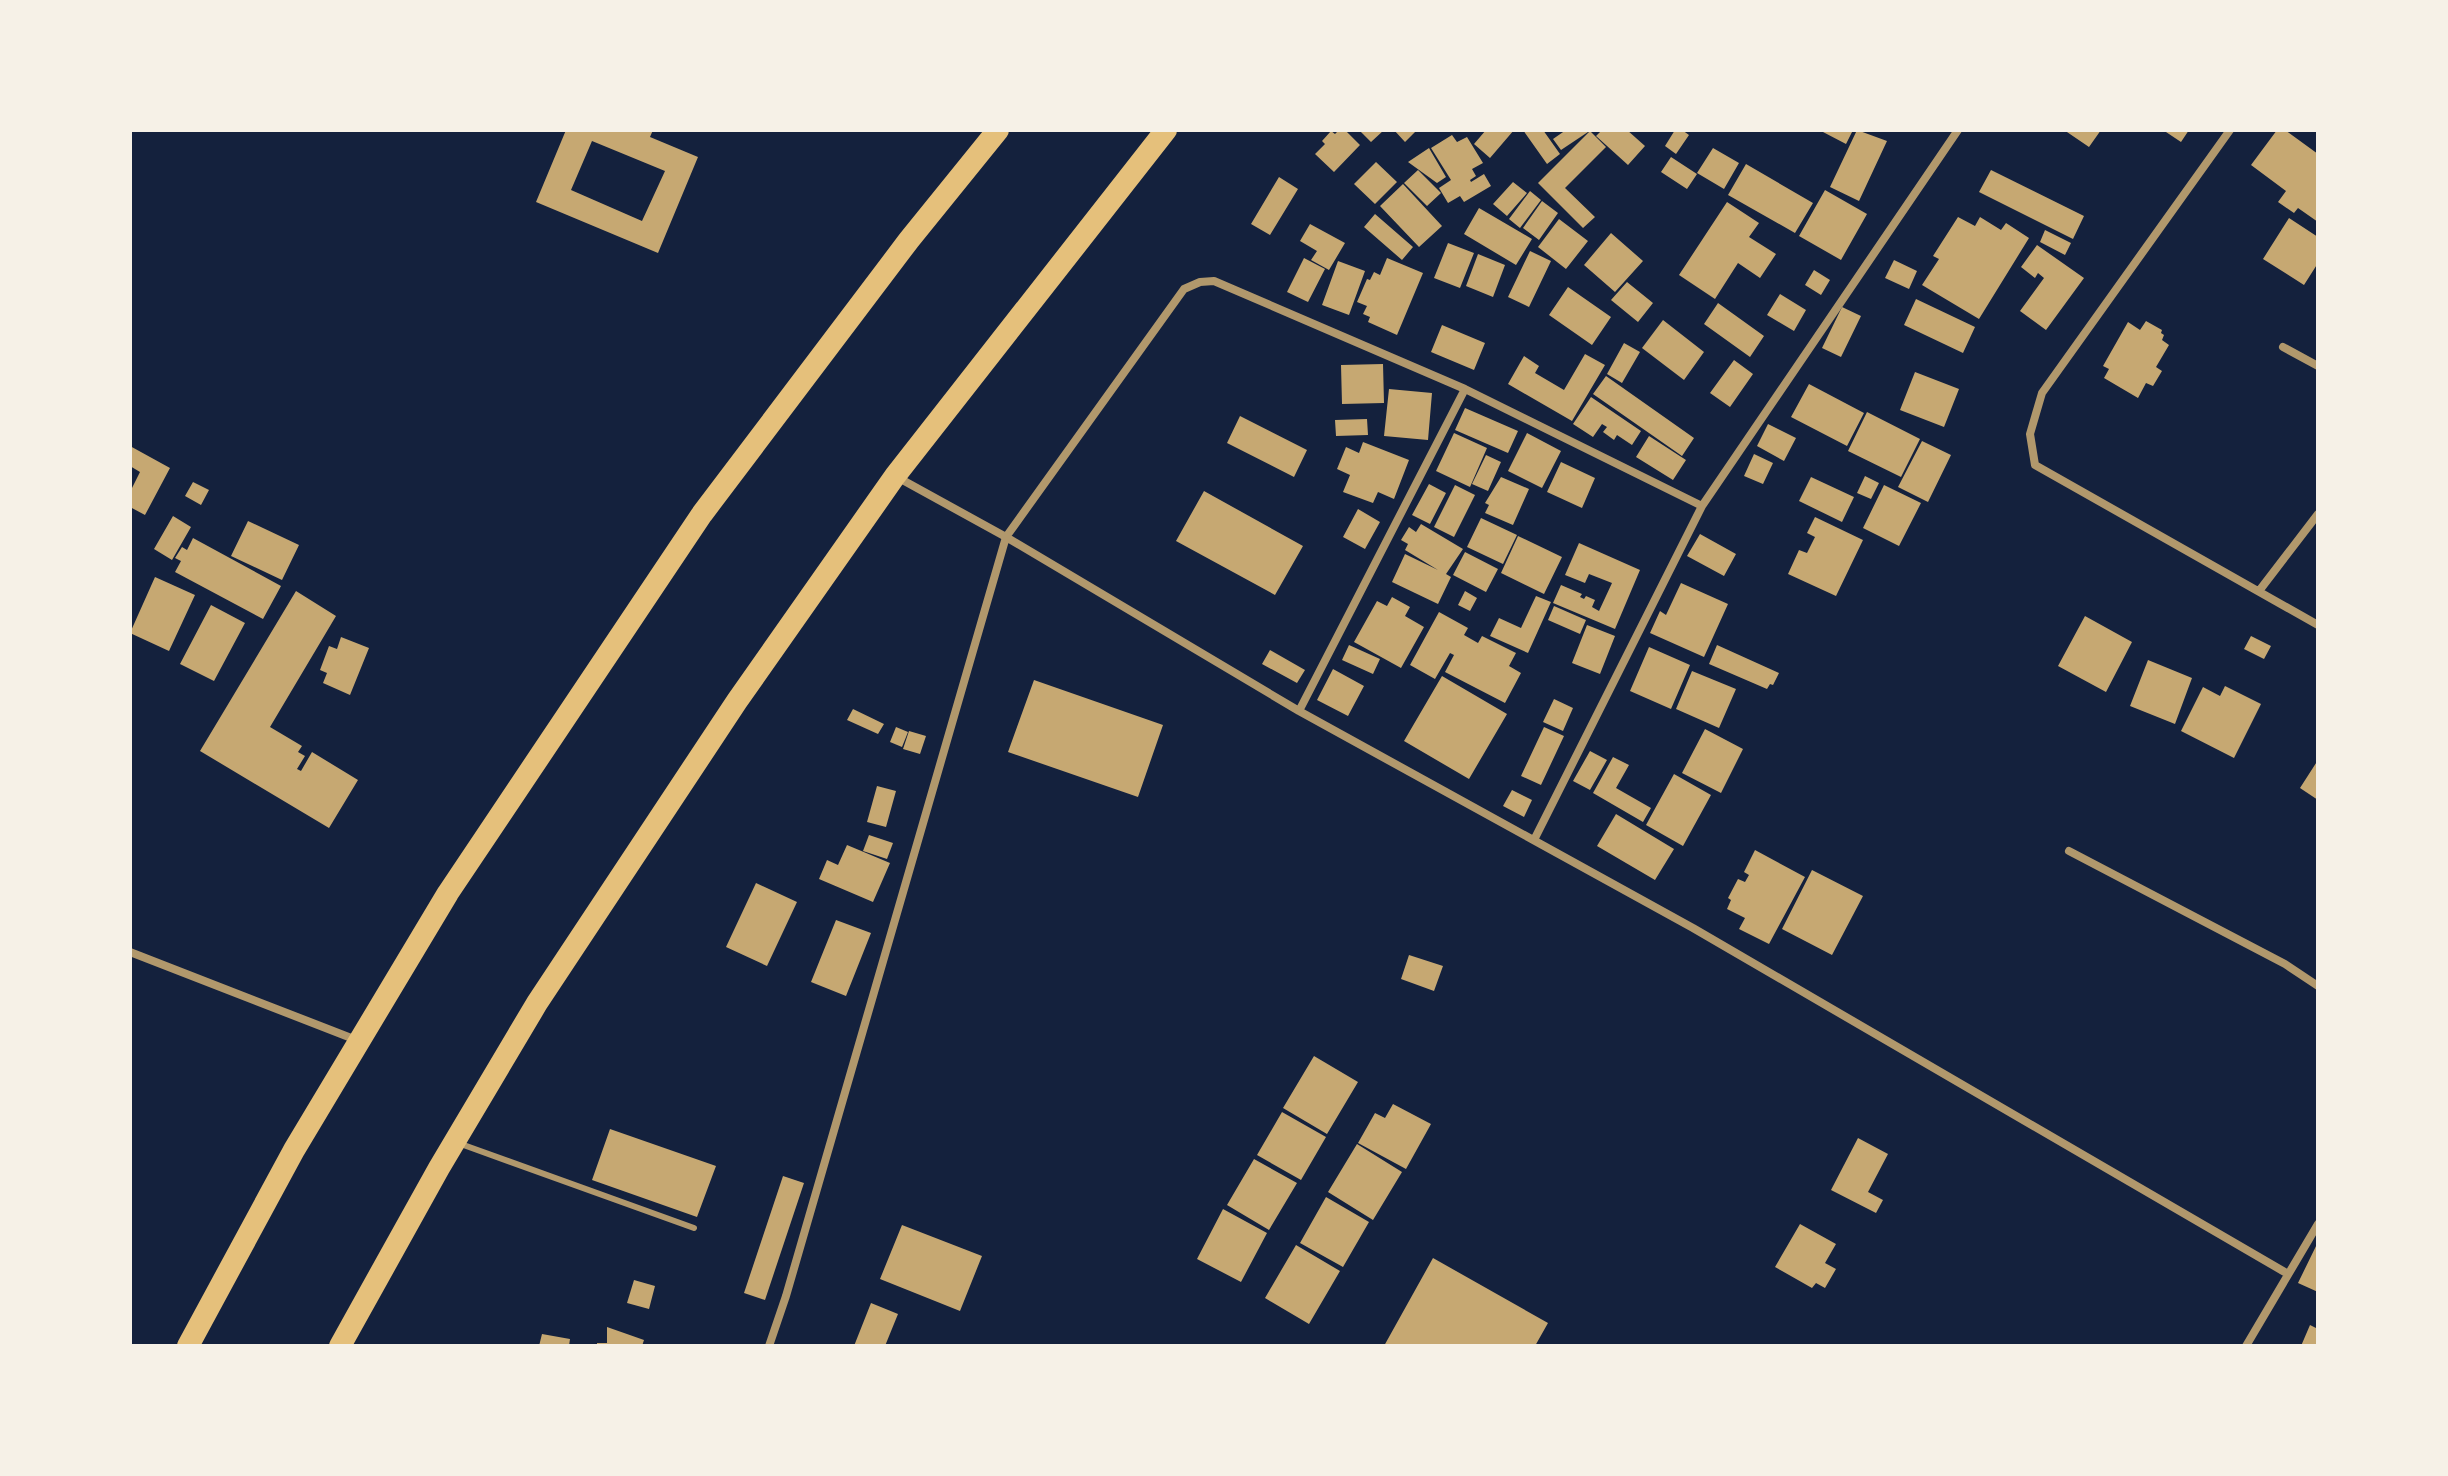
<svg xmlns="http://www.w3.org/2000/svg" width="2448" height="1476" viewBox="0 0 2448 1476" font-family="Lato,sans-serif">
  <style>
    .building { fill: #c6a872; fill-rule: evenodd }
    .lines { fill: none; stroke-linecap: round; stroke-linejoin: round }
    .service { stroke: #b1986c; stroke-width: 6 }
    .minor { stroke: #b1986c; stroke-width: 8 }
    .trunk { stroke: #e5c07b; stroke-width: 22 }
  </style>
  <rect width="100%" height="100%" fill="#14213d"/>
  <!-- building -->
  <path class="building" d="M566,130H653L650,137L698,157L658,253L536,202ZM592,141L665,171L642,221L571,190Z
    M1339,130H1345L1360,145L1334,172L1315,154L1325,144L1322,141L1331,131L1335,134Z
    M1359,130H1384L1371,142Z
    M1394,130H1417L1405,142Z
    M1486,130H1514L1490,158L1474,144Z
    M1523,130H1543L1560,154L1547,164Z
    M1566,130H1591L1561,150L1553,139Z
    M1602,130H1627L1645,146L1628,165L1596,136Z
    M1675,130H1682L1689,135L1676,154L1665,146Z
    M1824,130H1853L1846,144L1823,132Z
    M1857,130L1887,141L1859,201L1830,187Z
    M2064,130H2101L2089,147Z
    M2163,130H2189L2181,142Z
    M2277,130H2285L2318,154V222L2298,208L2294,213L2278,202L2286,191L2251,165Z
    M1590,131L1606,147L1565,188L1595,217L1583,228L1538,183Z
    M1452,135L1457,142L1467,137L1483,163L1472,169L1476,176L1470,180L1471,182L1484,174L1491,186L1464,202L1460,196L1448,203L1439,188L1451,180L1431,148Z
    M1429,148L1446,177L1437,183L1408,162Z
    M1713,148L1739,163L1724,189L1697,173Z
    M1671,157L1697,174L1687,189L1661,172Z
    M1376,162L1397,182L1375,204L1354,184Z
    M1746,164L1813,203L1795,233L1728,195Z
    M1418,170L1441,193L1427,206L1404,183Z
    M1991,170L2084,216L2073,239L1979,192Z
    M1279,177L1298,189L1270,235L1251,224Z
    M1513,182L1527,193L1507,216L1493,204Z
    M1403,184L1442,226L1419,247L1380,206Z
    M1825,190L1867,214L1841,260L1799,236Z
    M1530,191L1541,200L1520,228L1509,219Z
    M1542,201L1558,213L1539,240L1523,228Z
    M1727,202L1759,223L1749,237L1776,254L1760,278L1738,263L1715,299L1679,275Z
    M1479,208L1532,239L1516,265L1464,234Z
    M1375,214L1413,247L1402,260L1364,227Z
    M1958,217L1975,226L1980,217L2001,230L2006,223L2029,238L1979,319L1922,285L1939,259L1933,256Z
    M2289,218L2318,237V263L2304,285L2263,259Z
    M1559,219L1588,241L1566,269L1538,247Z
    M1310,224L1345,243L1329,270L1311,260L1317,251L1300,241Z
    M2045,230L2071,243L2065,255L2040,242Z
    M1611,233L1643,261L1615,292L1584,265Z
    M1448,243L1474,253L1460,288L1434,278Z
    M2037,245L2084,278L2046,330L2020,311L2044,278L2038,273L2035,278L2021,267Z
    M1530,251L1551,261L1529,307L1508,297Z
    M1478,254L1505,265L1493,297L1466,286Z
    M1304,258L1325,269L1308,302L1287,292Z
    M1387,258L1423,273L1397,335L1368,322L1370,317L1363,314L1367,306L1357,302L1367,279L1370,280L1374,272L1380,275Z
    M1894,260L1917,271L1909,289L1885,278Z
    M1338,261L1365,271L1349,315L1322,305Z
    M1814,270L1830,280L1821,295L1805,285Z
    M1627,282L1653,303L1638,322L1611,300Z
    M1568,287L1611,317L1592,345L1549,315Z
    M1780,294L1806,310L1794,331L1767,315Z
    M1916,299L1975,327L1963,353L1904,325Z
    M1718,303L1764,336L1750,357L1704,324Z
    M1842,307L1861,316L1841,357L1822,348Z
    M1663,320L1704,352L1684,380L1642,348Z
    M2146,321L2162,330L2161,333L2164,335L2162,340L2169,345L2156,367L2162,371L2153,386L2146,383L2138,398L2104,378L2109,369L2103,366L2128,322L2140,330Z
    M1442,325L1485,343L1474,370L1431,352Z
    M1624,343L1640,352L1622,383L1607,374Z
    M1585,354L1605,365L1572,421L1508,384L1524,356L1539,366L1535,373L1564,390Z
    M1734,360L1753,374L1730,407L1710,393Z
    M1383,364L1384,403L1342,404L1341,365Z
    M1915,372L1959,389L1944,427L1900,410Z
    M1606,376L1694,438L1682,456L1593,394Z
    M1809,384L1864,413L1847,446L1791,417Z
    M1389,389L1432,393L1428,440L1384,436Z
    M1591,397L1641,431L1632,445L1617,435L1614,440L1603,432L1607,427L1602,424L1593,437L1573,424Z
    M1465,408L1518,431L1508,453L1455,430Z
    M1867,412L1920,439L1901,477L1848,451Z
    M1240,416L1307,450L1294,477L1227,443Z
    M1367,419L1368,435L1336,436L1335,420Z
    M1768,424L1796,438L1784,461L1757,446Z
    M1454,433L1487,448L1470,487L1436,471Z
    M1527,433L1561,451L1542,488L1508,471Z
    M1649,436L1686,460L1673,480L1636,457Z
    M1922,441L1951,455L1928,502L1898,487Z
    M1363,442L1409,460L1394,499L1378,492L1373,503L1343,492L1350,475L1337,469L1346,447L1359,453Z
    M130,446L170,468L145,515L130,507V492L140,472L130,466Z
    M1754,454L1773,463L1763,484L1744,476Z
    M1486,455L1501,462L1488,491L1472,484Z
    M1561,462L1595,478L1582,508L1547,492Z
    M1865,476L1879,483L1871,499L1857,493Z
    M1501,477L1529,489L1513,525L1485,513L1489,505L1485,503Z
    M1811,477L1854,497L1842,522L1799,501Z
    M193,482L209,490L201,505L185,496Z
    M1429,484L1446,493L1430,524L1412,515Z
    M1455,485L1475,495L1454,537L1434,527Z
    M1884,485L1921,503L1899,546L1863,528Z
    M1204,491L1303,546L1275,595L1176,541Z
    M1358,509L1380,522L1365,549L1343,537Z
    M173,516L191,527L172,560L154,549Z
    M1815,517L1863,540L1836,596L1788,574L1799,550L1807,553L1815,537L1807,533Z
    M1481,518L1517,535L1503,564L1467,547Z
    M248,521L299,545L282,580L231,556Z
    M1421,524L1463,549L1446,574L1451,577L1438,604L1392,582L1405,554L1438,570L1405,550L1408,544L1401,540L1409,527L1416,532Z
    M1700,534L1736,554L1724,576L1687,556Z
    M1518,536L1562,557L1544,594L1501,573Z
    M193,538L281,586L263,619L175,572L181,561L175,558L182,547L187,550Z
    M1579,543L1640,570L1615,629L1553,603L1561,585L1582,594L1580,597L1584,599L1586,596L1595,600L1592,607L1599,611L1612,583L1589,574L1585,583L1565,575Z
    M1465,552L1498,569L1486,592L1453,575Z
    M155,577L195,595L169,651L130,633Z
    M1681,583L1728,604L1704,657L1650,633L1660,611L1666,615Z
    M296,591L336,616L270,727L302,746L298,752L305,756L297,769L301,771L312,752L358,780L329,828L200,751Z
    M1465,591L1477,598L1470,611L1458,605Z
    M1536,596L1551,602L1528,653L1490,636L1499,618L1521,628Z
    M1392,597L1410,607L1405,616L1424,627L1401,668L1354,642L1377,601L1387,606Z
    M211,605L245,623L214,681L180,664Z
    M1554,606L1586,620L1580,634L1548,620Z
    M1439,612L1468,628L1464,635L1478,643L1482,636L1516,653L1509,666L1521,673L1505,703L1445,672L1454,655L1450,653L1435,679L1410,665Z
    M2085,616L2132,642L2106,692L2058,666Z
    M1587,625L1615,636L1600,674L1572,663Z
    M2251,636L2271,646L2264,659L2244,649Z
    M341,637L369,648L350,695L323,683L327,673L320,670L329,646L337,649Z
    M1349,645L1380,659L1373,674L1342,660Z
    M1717,645L1779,673L1773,685L1770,684L1767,689L1709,664Z
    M1649,647L1690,665L1671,709L1630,691Z
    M1270,650L1305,670L1297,683L1262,664Z
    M2148,660L2192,678L2175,724L2130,706Z
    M1333,669L1364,686L1348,716L1317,700Z
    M1692,671L1736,689L1719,728L1676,709Z
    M1442,676L1507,714L1469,779L1404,741Z
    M1034,680L1163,725L1138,797L1008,752Z
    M2225,686L2261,704L2234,758L2181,731L2203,687L2220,696Z
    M1554,699L1573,708L1563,731L1543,722Z
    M853,709L884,724L878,734L847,720Z
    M896,727L908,732L902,747L890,742Z
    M1544,727L1564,736L1541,785L1521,776Z
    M1705,729L1743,749L1721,793L1682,773Z
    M909,731L926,736L920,754L903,749Z
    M1590,751L1607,760L1590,790L1573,781Z
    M1613,757L1629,765L1616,788L1651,808L1643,822L1593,793Z
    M2318,760V800L2300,788Z
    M1674,774L1711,795L1683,846L1646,825Z
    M877,786L896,791L886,827L867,822Z
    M1512,790L1532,800L1524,817L1503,806Z
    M1616,814L1674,849L1655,880L1597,846Z
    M869,835L893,843L887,859L863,851Z
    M847,845L890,863L873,902L819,879L827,860L838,865Z
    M1755,850L1805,877L1769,944L1739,929L1745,918L1727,909L1731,900L1728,898L1738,879L1745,882L1749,875L1744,872Z
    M1812,870L1863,896L1832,955L1782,929Z
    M756,883L797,902L767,966L726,947Z
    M836,920L871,933L846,996L811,982Z
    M1409,955L1443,966L1434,991L1401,979Z
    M1314,1056L1358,1082L1327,1134L1283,1108Z
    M1393,1104L1431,1124L1406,1169L1358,1143L1375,1113L1385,1118Z
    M1282,1112L1326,1137L1301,1180L1257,1155Z
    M610,1129L716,1166L697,1217L592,1180Z
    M1858,1138L1888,1154L1868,1192L1883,1200L1876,1213L1831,1190Z
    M1357,1144L1402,1172L1373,1220L1328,1192Z
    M1254,1159L1297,1183L1269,1230L1227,1205Z
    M783,1176L804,1183L765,1300L744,1293Z
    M1326,1197L1369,1222L1343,1267L1300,1243Z
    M1223,1209L1267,1233L1241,1282L1197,1259Z
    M1800,1224L1836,1244L1825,1263L1836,1269L1825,1288L1816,1283L1812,1288L1775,1267Z
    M902,1225L982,1256L960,1311L880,1279Z
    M2318,1242V1292L2298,1283Z
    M1296,1245L1340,1271L1309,1324L1265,1298Z
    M1433,1258L1548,1323L1535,1346H1384Z
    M634,1280L655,1286L649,1309L627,1303Z
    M871,1303L898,1314L885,1346H854Z
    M2310,1325L2318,1329V1346H2301Z
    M607,1327L644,1340L642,1346H597V1343H607Z
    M542,1334L570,1339L569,1346H539Z"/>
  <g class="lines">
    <!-- service -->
    <path class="service" d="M458,1143L694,1228"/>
    <!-- minor -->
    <path class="minor" d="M2230,130L2042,393L2030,434L2035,465L2318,625
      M2283,347L2318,366
      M897,477L1006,537L1299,711L1693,928L2288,1274
      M2259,591L2318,514
      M1299,711L1465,389
      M1534,840L1702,506L1958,130
      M2069,851L2285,964L2318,986
      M130,952L359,1041
      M769,1346L786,1296L1006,537L1184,289L1200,282L1214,281L1465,389L1702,506
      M2246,1346L2318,1224"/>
    <!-- trunk -->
    <path class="trunk" d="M188,1346L294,1150L448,893L702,514L909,240L998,130
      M340,1346L439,1168L537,1003L737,701L895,476L1166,130"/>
  </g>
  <!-- border -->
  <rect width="2448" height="1476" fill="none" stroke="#f6f1e7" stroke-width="264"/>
</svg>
